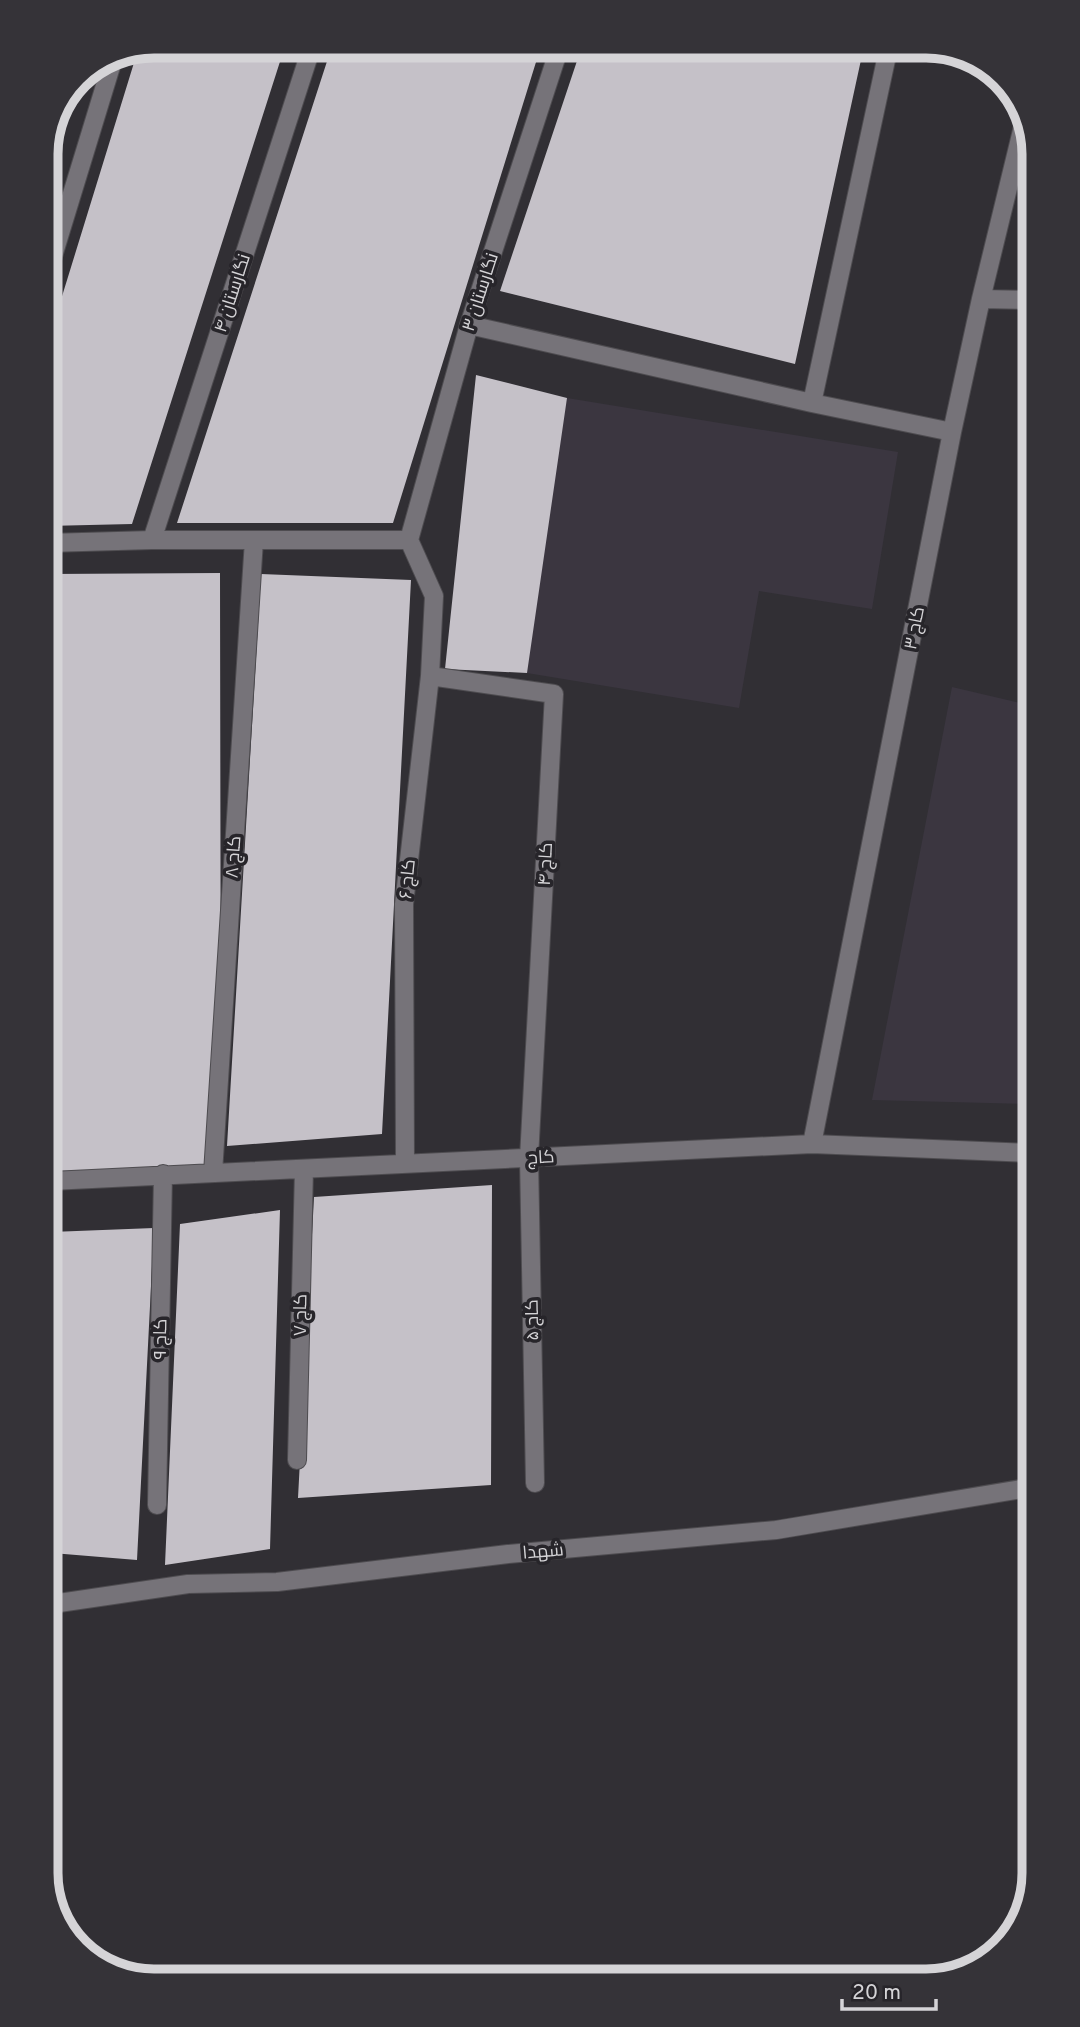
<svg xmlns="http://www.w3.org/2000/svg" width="1080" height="2027" viewBox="0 0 1080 2027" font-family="Overpass,Cairo,sans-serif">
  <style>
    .built { fill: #3b3640 }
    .building { fill: #c5c1c8 }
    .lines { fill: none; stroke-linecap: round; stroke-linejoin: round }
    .minor-casing { stroke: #4e4c50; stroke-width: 20 }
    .minor { stroke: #767379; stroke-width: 18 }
    .labels { text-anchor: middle; stroke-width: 7; stroke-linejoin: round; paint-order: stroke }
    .street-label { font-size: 18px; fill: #d5d4d7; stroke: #27252a }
    .rim { fill: none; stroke: #d5d4d7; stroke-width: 9 }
  </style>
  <rect width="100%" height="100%" fill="#312f34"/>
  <!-- built -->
  <path class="built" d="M567,398L898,452L872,609L759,591L739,708L521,672Z
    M952,687L1029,705L1031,1104L872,1100Z"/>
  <!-- building -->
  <path class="building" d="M154,45L285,46L132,524L47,526V345L137,53Z
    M332,46H541L393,523H177Z
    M582,46H864L795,364L500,291Z
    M81,76L46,188V147L78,77Z
    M476,375L567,398L527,673L445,669Z
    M220,573L221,1170L50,1171L48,574Z
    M261,574L411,580L382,1134L227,1146Z
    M492,1185L491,1485L298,1498L314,1197Z
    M280,1210L270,1549L165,1565L180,1224Z
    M154,1228L137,1560L52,1553L51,1232Z"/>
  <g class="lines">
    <!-- minor casing -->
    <g class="minor-casing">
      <path id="minor" d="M46,279L112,63
        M981,299L1027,300
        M469,325L812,403L952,432
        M812,403L889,46
        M152,540L312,46
        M409,540L469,325L560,46
        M48,543L152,540H409L434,596L430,676L404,904L405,1164
        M430,676L554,694L529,1158L535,1483
        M812,1144L952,432L981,299L1026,114
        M213,1173L254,540
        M51,1181L812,1144L1031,1153
        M297,1460L304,1169
        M157,1505L163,1174
        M52,1604L188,1584L277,1582L508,1554L776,1530L1033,1487"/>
    </g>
    <!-- minor -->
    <use href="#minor" class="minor"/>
  </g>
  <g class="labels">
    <!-- street labels -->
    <g class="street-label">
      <text transform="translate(480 292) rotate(-72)" y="6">نگارستان ۳</text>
      <text transform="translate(232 293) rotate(-72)" y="6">نگارستان ۴</text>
      <text transform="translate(914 628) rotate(-79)" y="6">کاج ۳</text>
      <text transform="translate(233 857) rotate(-86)" y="6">کاج ۸</text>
      <text transform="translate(545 864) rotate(-87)" y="6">کاج ۴</text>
      <text transform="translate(407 879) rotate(-84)" y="6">کاج ۶</text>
      <text transform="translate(541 1157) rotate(-3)" y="6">کاج</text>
      <text transform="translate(300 1315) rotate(-89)" y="6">کاج ۷</text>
      <text transform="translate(532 1320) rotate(-91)" y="6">کاج ۵</text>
      <text transform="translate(160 1339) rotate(-89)" y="6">کاج ۹</text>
      <text transform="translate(543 1551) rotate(-5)" y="6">شهدا</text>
    </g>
  </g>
  <!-- crop -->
  <path d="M0 0H1080V2027H0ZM154 58H926A96 96 0 0 1 1022 154V1873A96 96 0 0 1 926 1969H154A96 96 0 0 1 58 1873V154A96 96 0 0 1 154 58Z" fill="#353338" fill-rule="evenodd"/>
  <path class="rim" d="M154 58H926A96 96 0 0 1 1022 154V1873A96 96 0 0 1 926 1969H154A96 96 0 0 1 58 1873V154A96 96 0 0 1 154 58Z"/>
  <!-- scale -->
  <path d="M842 1999v10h94v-10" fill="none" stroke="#d5d4d7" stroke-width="3.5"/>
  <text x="852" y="1999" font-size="21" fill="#d5d4d7" stroke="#27252a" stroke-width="5" paint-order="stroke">20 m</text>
</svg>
